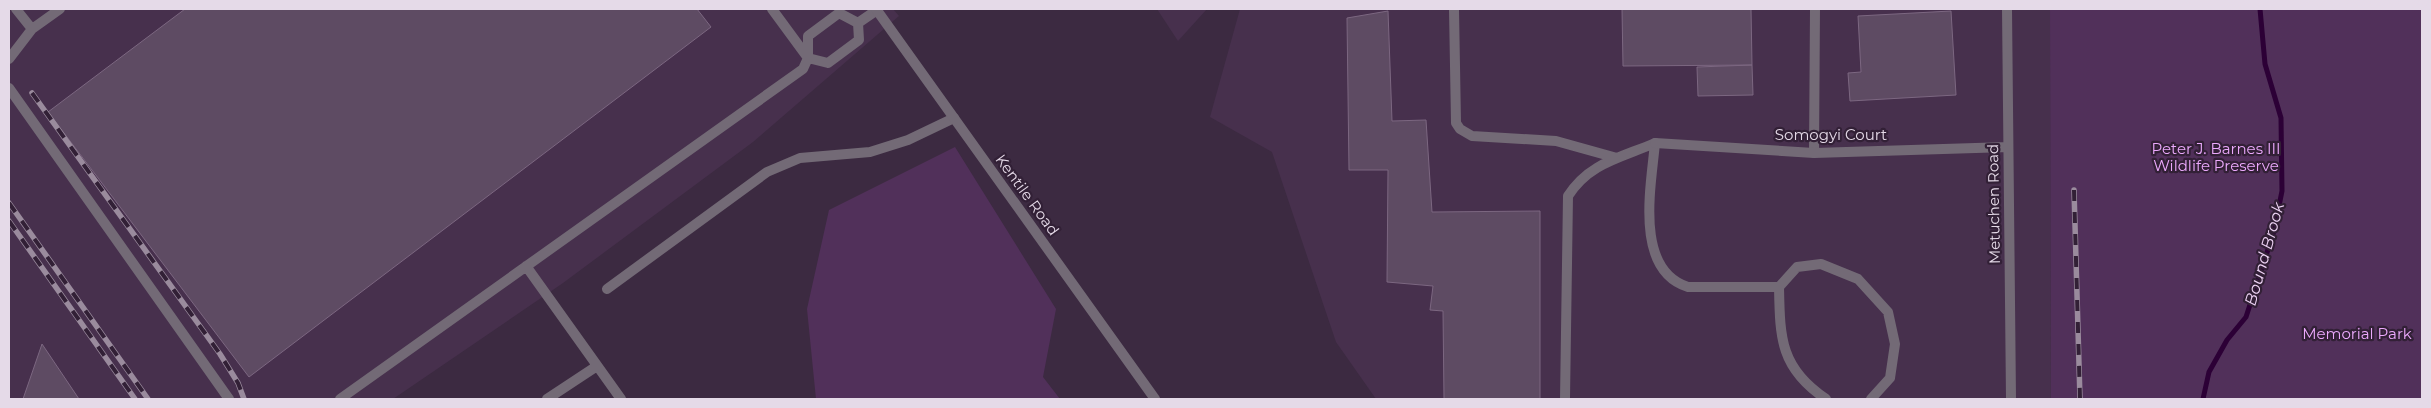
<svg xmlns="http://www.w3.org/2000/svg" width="2431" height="408" viewBox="0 0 2431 408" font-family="Montserrat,sans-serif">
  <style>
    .built { fill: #47304d }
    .green { fill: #51305a }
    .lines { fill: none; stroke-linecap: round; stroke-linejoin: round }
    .stream { stroke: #2c0036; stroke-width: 5 }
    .building { fill: #5e4b63; stroke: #7c6781 }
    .service { stroke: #736a76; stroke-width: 10 }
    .minor { stroke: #736a76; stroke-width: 10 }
    .rail-casing { stroke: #9a8b9d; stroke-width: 5.5 }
    .rail { stroke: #322036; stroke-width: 4; stroke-dasharray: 11; stroke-linecap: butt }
    .labels { text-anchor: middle; stroke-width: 4.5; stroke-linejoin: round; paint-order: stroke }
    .street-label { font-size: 15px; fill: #e5dae8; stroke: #322036 }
    .park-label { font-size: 15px; fill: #eca9fd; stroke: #322036 }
    .water-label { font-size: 16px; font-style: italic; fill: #f0d5f7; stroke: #322036 }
  </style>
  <rect width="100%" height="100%" fill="#3c2a41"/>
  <!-- built -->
  <path class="built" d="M9,9H893L899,16L753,142L563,283L393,399H9Z
    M1157,9H1207L1178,41Z
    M1240,9H2050L2051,399H1376L1336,342L1272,152L1210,117Z"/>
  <!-- green -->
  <path class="green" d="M2050,9H2422V399H2051Z
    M955,147L1056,309L1043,377L1060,399H816L807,309L829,210Z"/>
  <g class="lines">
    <!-- stream -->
    <path class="stream" d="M2203,399L2209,372L2227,340L2246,317L2274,231L2282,191L2281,118L2265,64L2260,9"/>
  </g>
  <!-- building -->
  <path class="building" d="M185,9H697L711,27L249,377L48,112Z
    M1622,9H1751L1752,65L1623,66Z
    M1388,11L1392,121L1426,120L1432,212L1540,211V399H1444L1443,311L1430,310L1433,286L1387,282L1388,170H1349L1347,18Z
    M1951,11L1956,95L1850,101L1848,73L1861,72L1858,16Z
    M1752,65L1753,95L1698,96L1697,67Z
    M42,344L79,399H23Z"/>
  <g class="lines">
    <!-- service -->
    <path class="service" d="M16,9L32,29
      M1454,9L1456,123L1460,129L1472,136L1556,141L1617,158
      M839,13L858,23L859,40L828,63L808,58V36Z
      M858,23L877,10
      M9,59L32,29L60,9
      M9,88L229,399
      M1814,153L1815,9
      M526,266L621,399
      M607,289L767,172L800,158L870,152L908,140L954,118
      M340,399L803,69L808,58L772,9
      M547,399L597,366
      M1565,399L1568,196C1589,163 1620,158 1655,143C1651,187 1634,270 1688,287H1779
      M1826,399C1780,368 1780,338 1779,287L1797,267L1821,264L1858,279L1888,312L1895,344L1890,378L1871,399"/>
    <!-- minor -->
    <path class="minor" d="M876,9L1155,399
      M2007,9L2011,399
      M1655,143L1814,153L2008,147"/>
    <!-- rail casing -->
    <g class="rail-casing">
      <path id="rail" d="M32,93L220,354L238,383L244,399
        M2074,190L2080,399
        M9,203L148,399
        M9,221L135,399"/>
    </g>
    <!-- rail -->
    <use href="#rail" class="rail"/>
  </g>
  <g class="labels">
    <!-- street labels -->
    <g class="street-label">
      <text x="1831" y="140">Somogyi Court</text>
      <text transform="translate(1027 195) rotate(54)" y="5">Kentile Road</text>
      <text transform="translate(1994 204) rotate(-91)" y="5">Metuchen Road</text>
    </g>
    <!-- park labels -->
    <g class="park-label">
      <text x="2216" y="154">Peter J. Barnes III<tspan x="2216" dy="17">Wildlife Preserve</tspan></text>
      <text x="2357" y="339">Memorial Park</text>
    </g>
    <!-- water labels -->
    <g class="water-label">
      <text transform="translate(2264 254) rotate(-74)" y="6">Bound Brook</text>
    </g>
  </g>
  <!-- border -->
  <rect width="2431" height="408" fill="none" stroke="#e5dae8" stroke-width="20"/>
</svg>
